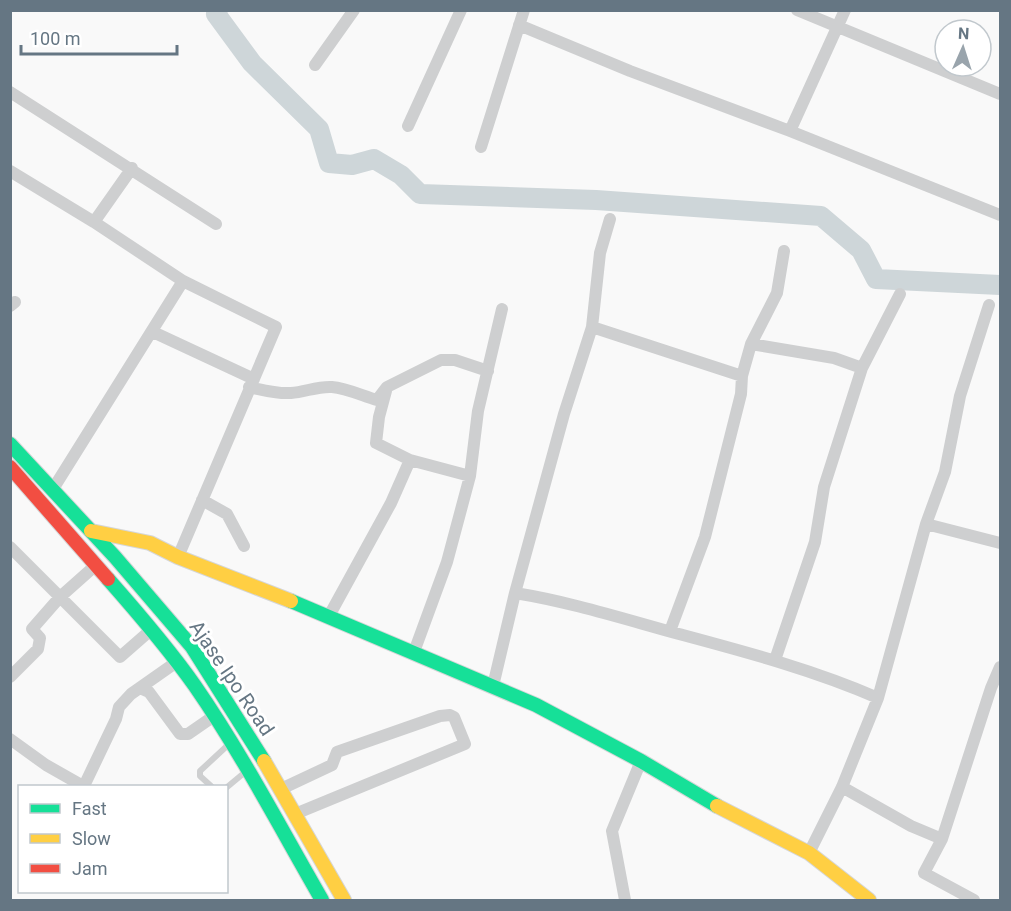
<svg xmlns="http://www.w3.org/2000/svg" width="1011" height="911" viewBox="0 0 1011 911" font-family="Roboto,sans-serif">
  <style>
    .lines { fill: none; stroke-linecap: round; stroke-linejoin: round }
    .river { stroke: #ced6d9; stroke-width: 20 }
    .fast-casing { stroke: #d5d6d7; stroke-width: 16 }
    .slow-casing { stroke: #d5d6d7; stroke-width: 16 }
    .jam-casing { stroke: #d5d6d7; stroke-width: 16 }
    .lane { stroke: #cecfd0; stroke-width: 6 }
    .street { stroke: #cecfd0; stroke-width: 12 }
    .fast { stroke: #16e098; stroke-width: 14 }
    .slow { stroke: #ffcf43; stroke-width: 14 }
    .jam { stroke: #f24e42; stroke-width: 14 }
    .labels { text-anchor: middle; stroke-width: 6; stroke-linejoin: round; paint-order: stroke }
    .street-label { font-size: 20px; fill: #657683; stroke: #fff }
  </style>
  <rect width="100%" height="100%" fill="#f9f9f9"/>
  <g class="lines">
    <!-- river -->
    <path class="river" d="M218,10L216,14L252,63L319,129L329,163L352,165L374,159L401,175L420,194L596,200L821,216L861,250L876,279L1000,285"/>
    <!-- fast casing -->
    <g class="fast-casing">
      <path id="fast" d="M10,444L115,557L192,647L264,761
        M108,579C138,613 169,649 195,686C242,754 281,829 322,900
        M291,601L536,705L641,761L717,806"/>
    </g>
    <!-- slow casing -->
    <g class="slow-casing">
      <path id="slow" d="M91,531L150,543L178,557L291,601
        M264,761L344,900
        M717,806L809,853L869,900"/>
    </g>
    <!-- jam casing -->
    <g class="jam-casing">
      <path id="jam" d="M10,467L108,579"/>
    </g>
    <!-- lane -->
    <path class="lane" d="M211,786L200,776V771L228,745
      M226,788L244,773"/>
    <!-- street -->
    <path class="street" d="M797,10L1000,94
      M845,10L790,131L1000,215
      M519,25L630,71L790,131
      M315,65L354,10
      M10,92L216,224
      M408,126L461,10
      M481,147L524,10
      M10,171L94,222L183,281L276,327L178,557
      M94,222L132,168
      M10,306L15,302
      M592,327L742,376
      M153,332L254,379
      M751,344L834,358L862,368
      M249,387C263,390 277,394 291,393C305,392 318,386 332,387C346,388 363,396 377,400L387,387L441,360H455L488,371
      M386,391L379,417L376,443L410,460L470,476
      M53,489L183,281
      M202,500L227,514L244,546
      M926,524L1000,543
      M10,547L120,657L152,629
      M515,593C571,602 624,619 679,634C746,652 814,670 878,698
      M329,616L391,503L410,460
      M670,631L705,537L741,394L742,376L751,344L777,293L784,251
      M414,652L447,562L470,476L478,411L502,309
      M775,660L815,542L824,487L862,368L900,294
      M10,677L38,649L40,638L32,629L60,597L96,565
      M493,686L515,593L564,414L592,327L600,253L610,219
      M140,688L149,692L180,734H188L214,716
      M10,739L46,765L83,786
      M84,786L116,719L119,707L131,694L178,661
      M842,787L911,826L942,839
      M281,789L332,765L337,752L440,716L450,715L454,717L465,744L295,814
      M809,853L842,787L878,698L926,524L945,472L960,396L989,305
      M625,900L612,831L641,761
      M974,900L924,873L942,839L991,688L1000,667"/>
    <!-- fast -->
    <use href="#fast" class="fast"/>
    <!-- slow -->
    <use href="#slow" class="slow"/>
    <!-- jam -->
    <use href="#jam" class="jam"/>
  </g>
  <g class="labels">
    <!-- street labels -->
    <g class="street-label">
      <text transform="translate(232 678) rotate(56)" y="7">Ajase Ipo Road</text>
    </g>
  </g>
  <!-- border -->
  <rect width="1011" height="911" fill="none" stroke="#657683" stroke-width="24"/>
  <!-- legend -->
  <rect x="18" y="785" width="210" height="108" fill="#ffffff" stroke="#c1c8cd" stroke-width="1.5"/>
  <rect x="30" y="804" width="30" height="9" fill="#16e098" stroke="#c1c8cd" stroke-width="1.5"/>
  <text x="72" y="815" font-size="18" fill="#657683">Fast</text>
  <rect x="30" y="834" width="30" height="9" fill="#ffcf43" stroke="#c1c8cd" stroke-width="1.5"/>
  <text x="72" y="845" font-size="18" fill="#657683">Slow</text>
  <rect x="30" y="864" width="30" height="9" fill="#f24e42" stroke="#c1c8cd" stroke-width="1.5"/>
  <text x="72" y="875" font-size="18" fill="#657683">Jam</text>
  <!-- north arrow -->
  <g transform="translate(963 48) rotate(3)"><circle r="28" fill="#ffffff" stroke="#c1c8cd" stroke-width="1.5"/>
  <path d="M0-4.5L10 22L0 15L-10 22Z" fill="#99a4ac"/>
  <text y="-9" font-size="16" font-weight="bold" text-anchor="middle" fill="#657683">N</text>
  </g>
  <!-- scale -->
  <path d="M21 45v9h156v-9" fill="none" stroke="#657683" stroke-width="3"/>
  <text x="30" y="45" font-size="18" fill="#657683" stroke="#ffffff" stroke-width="4.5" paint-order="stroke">100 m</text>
</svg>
